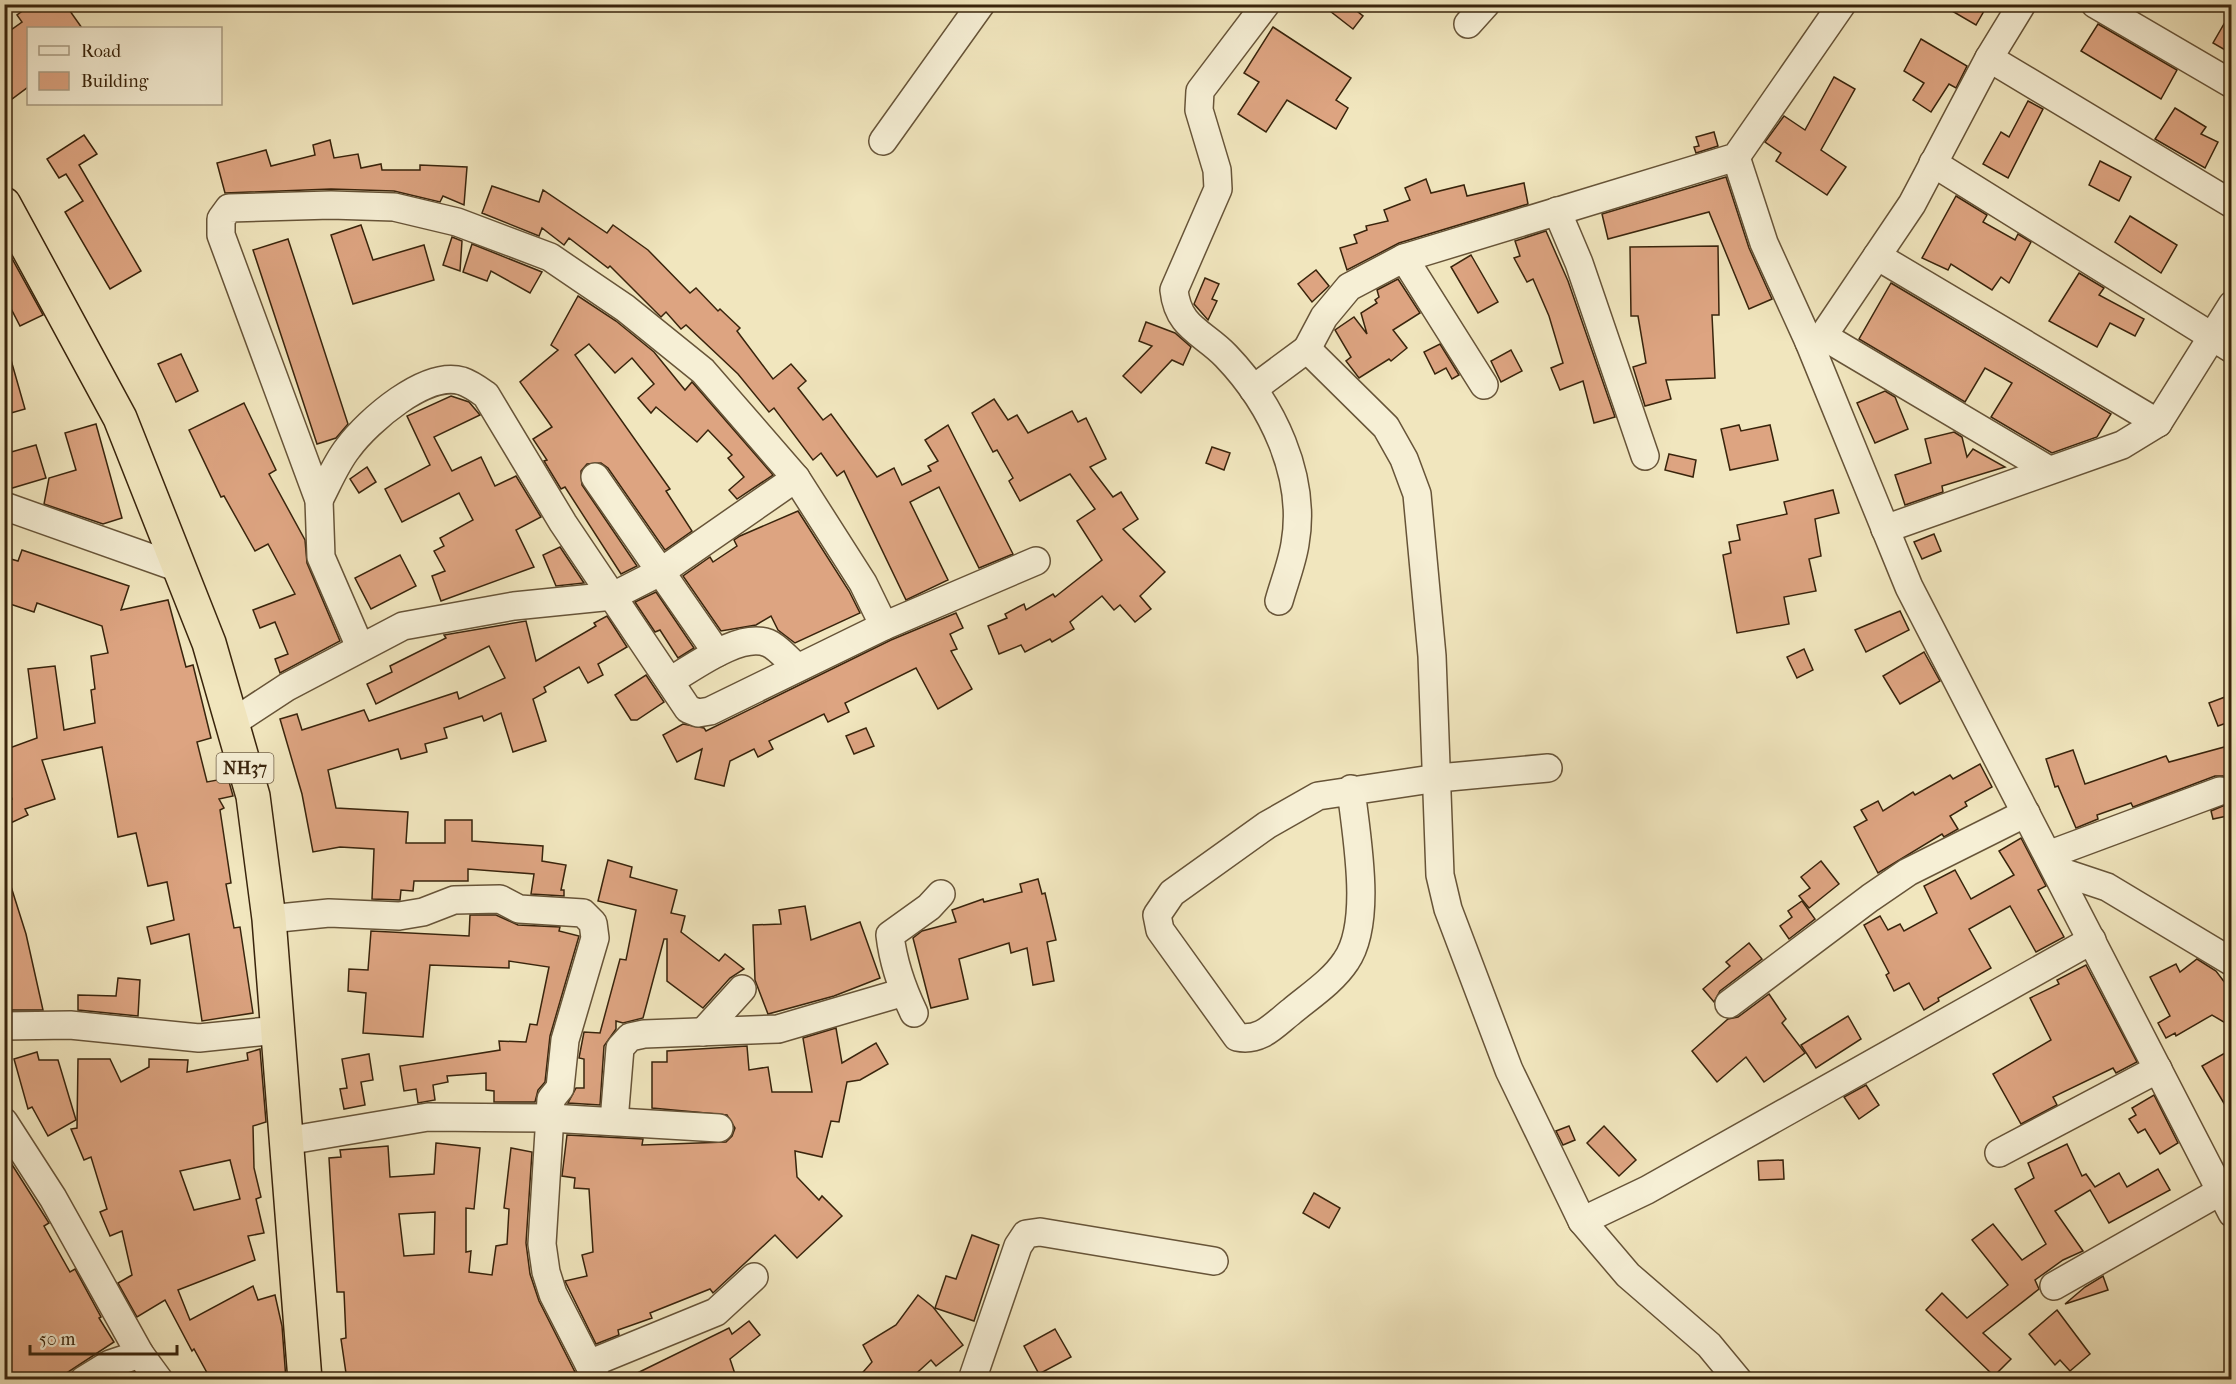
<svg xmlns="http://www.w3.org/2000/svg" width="2236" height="1384" viewBox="0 0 2236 1384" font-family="'IM FELL French Canon',serif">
	<rect width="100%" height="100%" fill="#f1e6be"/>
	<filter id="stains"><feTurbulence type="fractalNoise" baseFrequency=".00333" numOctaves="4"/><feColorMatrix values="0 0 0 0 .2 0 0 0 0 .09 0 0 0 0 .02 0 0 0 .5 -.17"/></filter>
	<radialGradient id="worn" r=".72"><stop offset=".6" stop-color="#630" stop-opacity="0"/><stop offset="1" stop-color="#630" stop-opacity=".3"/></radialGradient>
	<g fill="#dda481" stroke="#39240c" stroke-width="1.5" fill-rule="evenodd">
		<path d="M32,4H65L82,28H28V87L4,105V35L22,22L17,15Z"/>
		<path d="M1321,4H1348L1363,16L1353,29Z"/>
		<path d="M1940,4H1988L1976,25Z"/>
		<path d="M2232,10V54L2213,43Z"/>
		<path d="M2098,24L2177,70L2161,99L2081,51Z"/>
		<path d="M1273,27L1351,78L1336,100L1348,108L1336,129L1287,100L1266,132L1238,114L1259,82L1244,73Z"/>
		<path d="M1921,39L1967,66L1956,88L1949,84L1931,112L1913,100L1924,83L1904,71Z"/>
		<path d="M1834,77L1855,89L1821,150L1846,167L1827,195L1776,161L1781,153L1765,142L1784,116L1805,130Z"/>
		<path d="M2028,101L2043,109L2008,178L1983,164L2001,132L2009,137Z"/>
		<path d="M2175,108L2206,127L2201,134L2218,142L2205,168L2155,139Z"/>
		<path d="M1714,132L1718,146L1696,153L1694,147L1699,146L1696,137Z"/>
		<path d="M84,135L97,154L79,165L141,271L110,289L65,212L83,201L66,174L59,178L47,159Z"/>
		<path d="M330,140L334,158L358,154L361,168L381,164L382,170H420V165L467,167L464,205L443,196L440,202L394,191L331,189L225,193L217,163L266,150L271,166L315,155L313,145Z"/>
		<path d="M2100,161L2131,177L2119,201L2089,185Z"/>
		<path d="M1726,177L1749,248L1772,299L1749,309L1709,212L1608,239L1602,214Z"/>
		<path d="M1426,179L1431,193L1464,185L1467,196L1524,183L1528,204L1399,243L1347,270L1340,248L1357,243L1354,235L1367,230L1366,226L1388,221L1384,210L1410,200L1405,188Z"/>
		<path d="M492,186L539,202L543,190L607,233L613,225L648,250L690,293L696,288L718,311L720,309L740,328L737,331L773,379L791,364L806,381L798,388L823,420L831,414L877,477L894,468L902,485L931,471L928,466L938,461L925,440L948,425L1013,554L979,568L939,487L910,502L948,580L906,600L844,471L837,476L821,453L813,460L774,408L769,412L738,374L686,325L681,329L666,312L661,317L610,266L608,268L569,238L564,245L542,228L539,236L482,213Z"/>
		<path d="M1956,196L1987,215L1983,222L2015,240L2018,234L2031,242L2009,283L2001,277L1992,290L1951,264L1948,270L1922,258Z"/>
		<path d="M2130,216L2177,245L2161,273L2115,242Z"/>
		<path d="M361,225L373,260L424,245L434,280L353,304L331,235Z"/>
		<path d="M1546,231L1568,281L1615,417L1594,423L1583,381L1560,390L1551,368L1563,363L1549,316L1533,279L1527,282L1514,258L1520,256L1515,241Z"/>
		<path d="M452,237L462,241L460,271L443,265Z"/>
		<path d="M288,239L348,424L336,438L317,444L253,250Z"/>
		<path d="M4,244L43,315L20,326L4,295Z"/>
		<path d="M472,244L542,272L530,293L491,271L487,281L463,272Z"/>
		<path d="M1718,246L1719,315H1712L1715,378L1666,380L1671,399L1645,406L1633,367L1646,363L1638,316H1631L1630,247Z"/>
		<path d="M1471,255L1498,302L1478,313L1451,267Z"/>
		<path d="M1316,270L1329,286L1312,302L1298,284Z"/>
		<path d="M2079,273L2104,288L2099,295L2144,319L2135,336L2110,323L2097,347L2049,321Z"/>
		<path d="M1205,278L1219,284L1212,299L1217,301L1208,320L1194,304Z"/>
		<path d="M1398,279L1420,313L1393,330L1407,348L1391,361L1389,359L1359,378L1346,361L1351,357L1335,330L1354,317L1367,334L1361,313L1377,303L1375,300L1379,297L1377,290Z"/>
		<path d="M1891,283L2111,414L2097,437L2052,453L1991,417L2012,383L1985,368L1965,402L1859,339Z"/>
		<path d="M578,296L616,321L654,352L685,390L692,382L773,475L737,499L729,490L744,477L728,458L732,455L708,430L697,442L656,407L651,413L638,398L654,384L632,358L615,373L589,344L575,355L670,489L666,491L692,531L665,550L608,468L601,463L587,464L581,471L582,485L637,566L621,574L565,487L561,489L544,461L547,460L533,439L552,427L520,382L558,350L551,345Z"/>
		<path d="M1146,322L1175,333L1191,347L1183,365L1172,360L1141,393L1123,376L1152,346L1139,341Z"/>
		<path d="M1440,344L1459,375L1452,379L1446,368L1435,374L1424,352Z"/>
		<path d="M1511,350L1522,371L1501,382L1491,361Z"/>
		<path d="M9,353L25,409L4,415V354Z"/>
		<path d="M181,354L198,391L176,402L158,364Z"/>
		<path d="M1885,391L1895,397L1908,429L1875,443L1857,403Z"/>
		<path d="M451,396L469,402L480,415L434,437L452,471L481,457L495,486L516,476L541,517L516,530L534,567L441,601L432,576L445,571L434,551L444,546L440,538L473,520L459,493L402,522L385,489L430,465L407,416Z"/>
		<path d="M994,399L1008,420L1017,415L1028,433L1072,411L1078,422L1086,418L1106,459L1090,467L1113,497L1121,492L1138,519L1123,529L1165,572L1140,596L1151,609L1135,622L1120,605L1114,610L1102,596L1070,622L1074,629L1052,642L1050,639L1025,652L1021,645L999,654L988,626L1007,618L1005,614L1024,604L1026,610L1053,594L1055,597L1102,560L1077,521L1095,509L1070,474L1020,501L1009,481L1013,478L997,450L993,452L972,413Z"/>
		<path d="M244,403L276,470L269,474L305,540L307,563L340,641L280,673L275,659L288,654L275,622L260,628L253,610L295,594L268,544L255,551L224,496L221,497L189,430Z"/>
		<path d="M96,424L122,518L103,524L44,504L49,478L76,470L65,433Z"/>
		<path d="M1739,425L1741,431L1770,425L1778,460L1730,470L1721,429Z"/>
		<path d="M1954,432L1962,437L1967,457L1973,449L2005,467L1942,486L1943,492L1905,505L1895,475L1931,463L1925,439Z"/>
		<path d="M36,445L46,478L9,489L4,474V454Z"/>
		<path d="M1212,447L1230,453L1224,470L1206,463Z"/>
		<path d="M1669,454L1696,460L1693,477L1665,470Z"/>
		<path d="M367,467L376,482L359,493L350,479Z"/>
		<path d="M1833,490L1839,513L1815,519L1821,556L1809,559L1816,591L1784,597L1789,624L1737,633L1723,555L1731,553L1729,542L1740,540L1737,525L1787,514L1784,502Z"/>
		<path d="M798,511L849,591L860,613L795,643L778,630L771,616L756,625L721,631L683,576L710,557L713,562L737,546L734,540L740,536Z"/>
		<path d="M1934,534L1941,551L1922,559L1914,542Z"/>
		<path d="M560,547L584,583L556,586L543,555Z"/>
		<path d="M22,550L129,586L121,610L168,600L186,667L193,665L211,738L197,742L207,782L228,778L233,796L219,799L224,808L220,810L231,883L226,884L234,928L240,927L253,1013L202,1021L189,934L151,944L147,927L174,920L167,882L148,886L136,833L118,837L102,747L42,760L55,799L25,809L28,815L4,826V803L12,799L4,775V750L37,738L28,669L55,666L64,730L95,723L91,690L95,689L91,656L108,653L102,626L37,603L34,612L4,602V557L18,561Z"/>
		<path d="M400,555L416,586L371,609L355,578Z"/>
		<path d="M656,592L694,648L678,658L660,630L655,632L635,602Z"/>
		<path d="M1900,611L1909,630L1866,652L1855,630Z"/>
		<path d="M956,613L963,628L950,634L957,649L951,651L972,689L938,709L916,668L845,703L849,712L828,722L824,714L769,741L773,749L758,757L754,749L730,761L724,786L695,779L702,749L677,762L663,735L683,724L704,728L706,731L891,640Z"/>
		<path d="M607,616L627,647L598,664L603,675L588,683L579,667L544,687L546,692L533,699L546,741L513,752L501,713L484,721L482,716L444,728L447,738L425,744L427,752L401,759L398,749L328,770L336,808L408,812L406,843H445V820H472V841L543,846L542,861L566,865L561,890H564V896L531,894L534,874L468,869V881H414L413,891L401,890L400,900L372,899L374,849L340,847L313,852L302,794L280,719L297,714L302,730L364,710L369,721L457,692L459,699L505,678L489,646L376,704L367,684L392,672L390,666L446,638L444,635L526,621L536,661L596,626L594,623Z"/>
		<path d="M1804,649L1813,670L1797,678L1787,657Z"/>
		<path d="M1924,652L1940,681L1900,704L1883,676Z"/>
		<path d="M646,675L664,702L637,720H631L615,695Z"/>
		<path d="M2225,697L2232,713V721L2218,726L2209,703Z"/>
		<path d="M866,728L874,746L854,754L846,736Z"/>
		<path d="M2228,746L2232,757V781L2223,776H2215L2133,807L2131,803L2097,815L2098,819L2076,828L2058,786L2055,787L2046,759L2073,750L2085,784L2166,756L2169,762Z"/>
		<path d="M1980,764L1992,787L1965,802L1967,806L1950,816L1958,829L1944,837L1942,834L1878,873L1854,827L1867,820L1861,810L1878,801L1883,811L1913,792L1915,795L1950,775L1953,779Z"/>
		<path d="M2232,802V815L2213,819L2211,811Z"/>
		<path d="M2021,838L2046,886L2038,890L2064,937L2036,952L2010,906L1969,929L1991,968L1938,998L1939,1001L1924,1010L1909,983L1894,991L1886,975L1889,973L1864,925L1880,916L1888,930L1900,924L1904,931L1937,913L1924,886L1955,870L1971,899L2014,875L1999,851Z"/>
		<path d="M608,860L632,867L630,877L677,890L671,913L685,916L681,932L719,961L725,954L744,969L730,978L703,1008L667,981V939H664L643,1018L623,1023L616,1021V1029L604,1046L600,1105L568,1103L576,1088H584V1059L579,1058L584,1032L600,1033L620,959L626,960L636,910L598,901Z"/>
		<path d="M1821,861L1839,884L1809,908L1799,896L1810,888L1801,877Z"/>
		<path d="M8,877L26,934L43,1010H4V878Z"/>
		<path d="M1038,879L1042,894L1045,893L1056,940L1047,942L1054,981L1033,985L1027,948L1011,953L1009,943L959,959L968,999L931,1008L913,938L922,931L956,922L952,910L983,899L984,902L1022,892L1020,884Z"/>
		<path d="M1802,901L1815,919L1789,939L1780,926L1792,917L1788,911Z"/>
		<path d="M805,906L811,940L860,922L880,978L834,996L768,1014L755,980L753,925L781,924L779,910Z"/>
		<path d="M470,915H496L518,925L560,927L559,931L579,936L550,1036L545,1082L538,1090L535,1102H494V1091L486,1090V1073L447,1076L448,1082L433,1085L435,1100L418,1103L416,1089L404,1091L400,1066L500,1050L499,1041L526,1042L530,1024L537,1025L549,967L509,961V968L430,965L423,1037L363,1033L366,993L348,991L349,969L368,970L371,931L469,936Z"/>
		<path d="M1749,943L1762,959L1720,991L1714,1002L1703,989L1730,966L1726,962Z"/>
		<path d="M2197,959L2216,971L2232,992V1027L2212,1015L2176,1036L2175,1033L2166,1038L2158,1023L2170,1016L2150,977L2176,964L2180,972Z"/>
		<path d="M2086,965L2137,1062L2116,1073L2113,1068L2053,1097L2057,1105L2021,1124L1993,1074L2051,1040L2030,998L2059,984L2057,980Z"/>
		<path d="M118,978L140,980L138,1016L78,1010V995L116,996Z"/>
		<path d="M1769,994L1786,1019L1782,1023L1805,1053L1764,1082L1746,1057L1717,1082L1692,1051L1728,1019L1738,1017Z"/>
		<path d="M1848,1016L1861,1039L1816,1068L1801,1045Z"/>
		<path d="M836,1028L842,1063L876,1043L888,1064L860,1080L847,1082L839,1122L831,1121L822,1157L795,1151L797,1177L819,1200L822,1196L842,1216L797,1258L775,1235L713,1293L710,1289L650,1313L652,1318L618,1330L619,1335L596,1344L565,1281L587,1276L582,1255L593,1252L589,1189L574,1188L575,1178L562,1176L567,1135L643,1139L642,1145L726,1142L732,1136L735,1128L727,1115L652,1108V1062H667V1051L747,1046L749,1070L768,1067L772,1092H812L803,1038Z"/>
		<path d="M260,1049L266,1122L253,1126L254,1168L261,1197L256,1199L264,1233L248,1236L255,1260L178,1290L190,1320L253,1286L258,1300L275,1295L282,1326L286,1380H211L194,1349L192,1351L165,1300L137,1317L118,1283L132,1275L122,1231L110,1236L100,1212L107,1209L91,1157L84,1160L71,1129L77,1128L78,1059H110L121,1082L149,1067V1059L188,1060L187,1072L248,1060L247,1053ZM230,1160L240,1199L194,1210L180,1171Z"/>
		<path d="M2232,1049V1117L2202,1066Z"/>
		<path d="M37,1052L39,1060H58L76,1120L48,1136L32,1107L28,1109L14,1059Z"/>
		<path d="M369,1054L373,1080L361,1082L365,1105L344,1109L340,1089L347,1088L342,1059Z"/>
		<path d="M1866,1085L1879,1105L1859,1119L1844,1097Z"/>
		<path d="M2154,1095L2178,1143L2160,1154L2145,1129L2138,1133L2129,1119L2136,1115L2132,1108Z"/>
		<path d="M1569,1126L1575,1140L1563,1145L1556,1131Z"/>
		<path d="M1604,1126L1636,1160L1619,1176L1587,1143Z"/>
		<path d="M436,1143L480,1148L474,1209L466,1208V1252L471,1251L469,1272L492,1275L496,1246L507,1244L509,1209L504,1208L511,1148L532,1152L526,1243L530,1274L539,1301L579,1380H347L341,1339L346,1338L344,1292H337L329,1158L341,1157L340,1150L388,1146L390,1177L434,1174ZM435,1212L434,1254L404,1256L399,1214Z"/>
		<path d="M2067,1144L2082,1176L2086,1174L2095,1187L2119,1173L2127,1187L2158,1169L2170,1190L2109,1223L2090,1190L2055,1211L2083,1251L2063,1260L2035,1280L2039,1289L1983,1333L2011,1359L1994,1376L1926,1310L1942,1293L1967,1318L2008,1285L1972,1240L1993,1224L2022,1260L2046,1244L2015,1189L2034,1178L2028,1163Z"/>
		<path d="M4,1152L49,1223L44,1226L70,1272L75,1269L101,1317L99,1318L114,1342L56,1380H4Z"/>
		<path d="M1783,1160L1784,1179L1759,1180L1758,1161Z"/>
		<path d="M1314,1193L1340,1208L1329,1228L1303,1213Z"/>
		<path d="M972,1235L999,1245L974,1321L935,1308L946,1276L956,1279Z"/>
		<path d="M2103,1276L2108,1290L2065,1304L2085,1287Z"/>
		<path d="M918,1295L933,1307L963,1345L936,1366L931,1360L909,1380H856L872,1362L863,1345L896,1325Z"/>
		<path d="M2057,1310L2090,1354L2070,1371L2060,1360L2055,1365L2029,1334Z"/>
		<path d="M749,1321L760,1335L730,1359L737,1380H623L729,1328L732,1334Z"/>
		<path d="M1055,1329L1071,1357L1039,1374L1024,1346Z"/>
	</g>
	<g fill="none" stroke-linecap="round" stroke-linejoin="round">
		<g stroke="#675438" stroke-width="30">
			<g id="minor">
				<path d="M1266,4L1200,91L1199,110L1217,170L1218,189L1174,290C1178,328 1203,332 1226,356C1272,404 1307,476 1295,544C1292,563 1284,583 1279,601"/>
				<path d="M2095,4L2232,84"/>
				<path d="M1468,24L1486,4"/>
				<path d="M1989,58L2232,204"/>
				<path d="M883,141L981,4"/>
				<path d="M1736,157L1764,243L1809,342L1909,587L2232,1213"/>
				<path d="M1933,163L2232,349"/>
				<path d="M1557,211L1579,263L1645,456"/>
				<path d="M1877,256L2158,423"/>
				<path d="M1404,258L1484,385"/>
				<path d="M1823,336L2049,470"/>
				<path d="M1809,342L1823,336L1912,204L1989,58L2022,4"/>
				<path d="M1307,349L1324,317L1349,287L1404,258L1736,157L1842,4"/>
				<path d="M1253,389L1307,349L1386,427L1404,459L1417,494L1432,656L1440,875L1448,909L1509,1070L1582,1221L1628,1275L1709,1345L1738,1380"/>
				<path d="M595,477L717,653"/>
				<path d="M319,500C328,483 336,463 348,448C368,421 426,370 462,381C471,384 479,390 486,395L563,523L688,709L698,713L710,711L884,626L1036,561"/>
				<path d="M4,506L179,568"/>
				<path d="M1885,529L2122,445L2158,423L2232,305"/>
				<path d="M360,647L321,557L319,500L221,235V219L229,208L331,205L394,207L457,222L550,257L625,308L703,371L796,478L863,583L884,626"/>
				<path d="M670,681C694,667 740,632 768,643C778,647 788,660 797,667"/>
				<path d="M232,723L287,687L403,626L514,606L613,596L662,571L796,478"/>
				<path d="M1351,789C1356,835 1373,922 1346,961C1333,981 1310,996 1292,1011C1274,1025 1261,1042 1237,1037L1160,930L1157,915L1172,893L1267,825L1318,796L1438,778L1548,768"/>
				<path d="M2048,855L2220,791"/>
				<path d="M2056,870L2107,887L2232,962"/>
				<path d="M269,919L329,913L399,916L423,912L454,900L500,899L519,909L583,913L593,923L595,938L565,1040L560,1088L551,1099L542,1244L546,1272L553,1294L597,1380"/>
				<path d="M1729,1004L1870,898L1908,872L2026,813"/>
				<path d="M914,1013C902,988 893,962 890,935L929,907L941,894"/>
				<path d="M4,1026L70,1025L199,1038L278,1030"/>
				<path d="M703,1032L742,989"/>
				<path d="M614,1121L620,1048L630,1037L644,1034L778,1029L904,992"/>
				<path d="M4,1122L53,1198L140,1354L159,1380"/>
				<path d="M286,1141L428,1117L550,1118L719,1128"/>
				<path d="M1999,1153L2158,1069"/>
				<path d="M1582,1221L1647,1190L2092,940"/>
				<path d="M2054,1286L2221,1191"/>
				<path d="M589,1364L716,1312L754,1277"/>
				<path d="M84,1380L110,1364L140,1354"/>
				<path d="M972,1380L1018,1246L1026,1234L1040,1232L1214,1261"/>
			</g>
		</g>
		<g stroke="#39240c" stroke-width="36">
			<path id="highway" d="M4,204L120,418L209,643L253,796L269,919L305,1380"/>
		</g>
		<use href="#minor" stroke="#f6efd5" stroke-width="27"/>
		<use href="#highway" stroke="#f1e6be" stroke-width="33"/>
	</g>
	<g text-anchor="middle" stroke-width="5" stroke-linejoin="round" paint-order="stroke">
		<rect fill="#f6efd5" stroke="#726148" stroke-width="1.5" x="216.5" y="753" width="57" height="30" rx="4.5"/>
		<g font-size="18" font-weight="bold" fill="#39240c">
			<text x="245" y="774">NH37</text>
		</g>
	</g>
	<rect width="2236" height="1384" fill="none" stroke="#f1e6be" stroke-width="24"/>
	<rect x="6" y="6" width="2224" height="1372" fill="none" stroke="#39240c" stroke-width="3"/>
	<rect x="12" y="12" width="2212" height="1360" fill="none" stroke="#39240c" stroke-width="1.5"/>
	<rect x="27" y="27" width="195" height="78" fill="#f6efd5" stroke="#aa9e85" stroke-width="1.5"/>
	<rect x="39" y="46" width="30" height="9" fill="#f6efd5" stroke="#aa9e85" stroke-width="1.5"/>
	<text x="81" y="57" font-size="18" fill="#39240c">Road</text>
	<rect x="39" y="72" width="30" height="18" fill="#dda481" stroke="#aa9e85" stroke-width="1.5"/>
	<text x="81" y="87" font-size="18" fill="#39240c">Building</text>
	<path d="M30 1345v9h147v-9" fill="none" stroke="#39240c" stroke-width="3"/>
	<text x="39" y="1345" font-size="18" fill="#39240c" stroke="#f6efd5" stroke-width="4.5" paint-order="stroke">50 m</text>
	<rect width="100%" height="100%" filter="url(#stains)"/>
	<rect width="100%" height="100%" fill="url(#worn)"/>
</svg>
